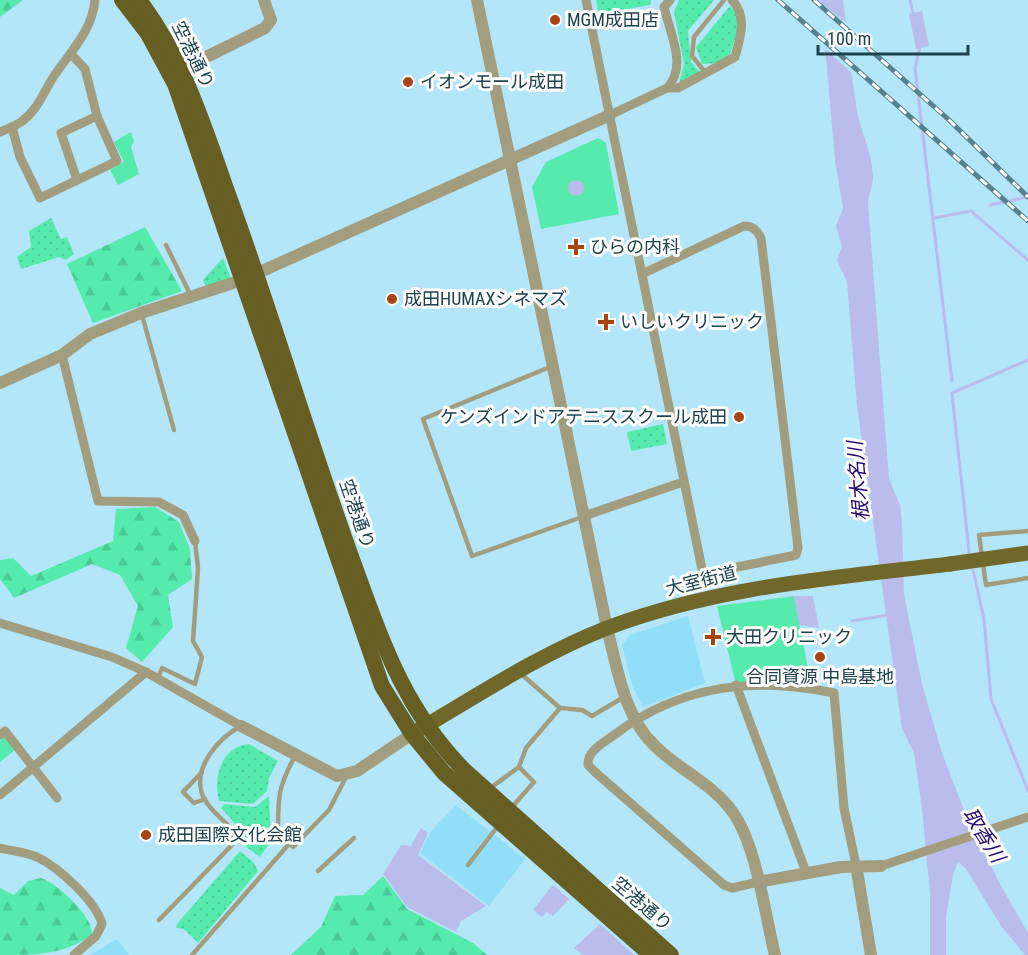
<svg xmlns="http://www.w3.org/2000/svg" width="1028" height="955" viewBox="0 0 1028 955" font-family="'Roboto Condensed','Noto Sans JP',sans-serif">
	<defs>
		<pattern id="grass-dots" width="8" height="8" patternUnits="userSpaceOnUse" patternTransform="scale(1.5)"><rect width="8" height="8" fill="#55ebac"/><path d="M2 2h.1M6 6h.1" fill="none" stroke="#49cb96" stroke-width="1.8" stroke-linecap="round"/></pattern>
		<pattern id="forest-firs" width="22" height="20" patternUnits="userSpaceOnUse" patternTransform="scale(1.5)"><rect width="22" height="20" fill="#55ebac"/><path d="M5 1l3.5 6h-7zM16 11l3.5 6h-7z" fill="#49cb96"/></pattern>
	</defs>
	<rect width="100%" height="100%" fill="#b3e6f8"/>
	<g fill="#91def9">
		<path d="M688,616L705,683L643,707L632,685L622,645L630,635Z"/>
		<path d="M456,805L525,859L489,906L420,853L432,830Z"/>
		<path d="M117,939L129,955H90Z"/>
	</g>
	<g fill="url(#grass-dots)">
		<path d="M596,0H651L650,5L599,14Z"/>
		<path d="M679,0H714L688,31L691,62L700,72L679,83L684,64L674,12Z"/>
		<path d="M730,6C745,19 734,41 729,57L718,63L702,64L696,47Z"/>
		<path d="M51,218L61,239L67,237L74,254L66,260L59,257L21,269L17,257L31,247L29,231Z"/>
		<path d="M223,258L231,278L206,287L203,280Z"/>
		<path d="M663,424L667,444L631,451L627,432Z"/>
		<path d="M249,744L278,761L269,778L267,791L253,804L219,801C213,777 221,747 249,744Z"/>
		<path d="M269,796L271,841L260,857L242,844L236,834L240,829L221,808L224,804L255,807Z"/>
		<path d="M240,851L254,863L258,871L198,943L184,929L176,928L177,924Z"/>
	</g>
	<g fill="url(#forest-firs)">
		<path d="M0,0H23L0,17Z"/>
		<path d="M145,227L182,291L93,323L67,264Z"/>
		<path d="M155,507L179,522L190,549L192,579L168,595L173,627L142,662L126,648L138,606L120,575L92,564L14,598L0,579V560L13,558L31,576L113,541L116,509Z"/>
		<path d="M383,876L407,909L473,943L487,955H291L321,927L335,896L363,895Z"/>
		<path d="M41,878C57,883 94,917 92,935C62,955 39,955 0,955V888L14,895L28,881Z"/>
	</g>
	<g fill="#55ebac">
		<path d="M131,132L134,141L131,147L139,174L118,185L110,170L124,162L114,142Z"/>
		<path d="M598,138L606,143L619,214L541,229L532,187L546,162Z"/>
		<path d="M794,596L810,679L803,687L736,685L717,606Z"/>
		<path d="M6,736L16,749L0,762V741Z"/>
	</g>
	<g fill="#babdec">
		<path d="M821,0H843C848,37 851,74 857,110C861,134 872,150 873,177C873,185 869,194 868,203L889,479L900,505L902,523L904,595L922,684L942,753L966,815L1001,886L1028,933V955H1025L1001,926L966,869L958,862L953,875L946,917V955H930V893L922,809L914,753L902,729L857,406L847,282L837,260L842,247L836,226L843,208L835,160Z"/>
		<path d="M922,11L929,46L916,49L909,14Z"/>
		<circle cx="576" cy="188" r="8"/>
		<path d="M794,596H813L819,628L799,625Z"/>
		<path d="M421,828L428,833L418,855L486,906L461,921L456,932L407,907L383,874L401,845L411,846Z"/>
		<path d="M553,885L569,899L553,916L547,912L542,917L533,910Z"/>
		<path d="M600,924L634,955H583L574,948Z"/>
	</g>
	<path fill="#b3e6f8" d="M818,0L849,25L856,77L823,47Z"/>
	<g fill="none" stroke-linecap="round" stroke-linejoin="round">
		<g stroke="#babdec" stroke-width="3">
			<path d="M910,0L913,13"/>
			<path d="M920,47L915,68L952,381"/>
			<path d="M990,205L1028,197"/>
			<path d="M934,218L971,211L1028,260"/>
			<path d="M969,552L952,393L1028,360"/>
			<path d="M973,570L984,619L991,699L1028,791"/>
			<path d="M852,621L888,615"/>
		</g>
		<g stroke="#a19d7e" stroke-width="4.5">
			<path d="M705,72L692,56L694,37L724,0"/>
			<path d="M166,245L191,296"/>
			<path d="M142,315L174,430"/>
			<path d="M550,367L423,419L472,556L582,517"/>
			<path d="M1028,531L979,535L986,585L1028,578"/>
			<path d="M158,678L162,668L195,684L202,657L193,641L198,568L195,541"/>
			<path d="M560,708L582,710L592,716L624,697"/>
			<path d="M295,756C278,787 278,797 278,831L293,847L329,810L346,777"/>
			<path d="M202,772L183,792L194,803L205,799"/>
			<path d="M489,789L519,767"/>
			<path d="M511,808L534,782L519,767L526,748L560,708L520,673"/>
			<path d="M468,865L498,826"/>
			<path d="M318,871L354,838"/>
			<path d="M159,920L232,845V829C222,819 207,807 202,794C193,766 219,738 241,726"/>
			<path d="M192,955L289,844"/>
		</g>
		<g stroke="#a19d7e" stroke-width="9">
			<path d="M586,0L703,574L796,555L798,548L761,238C757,230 753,226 744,226L642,274"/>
			<path d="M667,88C688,66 670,34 664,7L670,0"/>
			<path d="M610,115L667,88H678L735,57C740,38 748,17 732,0"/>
			<path d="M12,127L20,157L40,198L117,161L97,116L85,69L71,54"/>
			<path d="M0,132C7,129 15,126 21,122C39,109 44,90 56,73C73,49 92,30 95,0"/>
			<path d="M77,180L61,133L97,116"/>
			<path d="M62,355L98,501L159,502L183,515L195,541"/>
			<path d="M584,516L683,482"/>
			<path d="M0,623L112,657L146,672"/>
			<path d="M736,685L806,872"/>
			<path d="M0,735L5,731L57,798"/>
			<path d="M0,795L146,672L241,726"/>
			<path d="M0,848C12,851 25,852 37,857C58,867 96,901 102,924L96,936L74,955"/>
			<path d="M881,866L1028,817"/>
			<path d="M758,882L732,888L724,885L595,772L588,765C587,751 603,743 614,735C680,685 754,676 834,693L844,808L856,865"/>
		</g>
		<g stroke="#a19d7e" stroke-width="12">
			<path d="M477,0L607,628C617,667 624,717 655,746C680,771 714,784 734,814C757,848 765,915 775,955"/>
			<path d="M182,69L265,28L271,20L264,0"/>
			<path d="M0,383L62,355L90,334L141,313L242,280L610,115"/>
			<path d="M241,726L337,776L357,771L412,734"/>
			<path d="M856,865L871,955"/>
			<path d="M758,882L841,867L881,866"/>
		</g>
		<path stroke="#70682b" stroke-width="15" d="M412,734C475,697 538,655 607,628C717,586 834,578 950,564"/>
		<g stroke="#665e23" stroke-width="16">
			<path d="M122,0L148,34L175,84L382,686L412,734L444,773L651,955"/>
			<path d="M139,0C184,59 204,127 229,197C273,318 309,441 353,562C382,641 404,710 465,771L671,955"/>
		</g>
		<g stroke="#568190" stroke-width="5">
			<g id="rail">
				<path d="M778,0L1028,221"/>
				<path d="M814,0L948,119L1028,197"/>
			</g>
		</g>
		<use href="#rail" stroke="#fefefe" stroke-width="3" stroke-dasharray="9" stroke-linecap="butt"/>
		<path stroke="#70682b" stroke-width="15" d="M950,564L1028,553"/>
	</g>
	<g fill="#a84314" stroke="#fefefe" stroke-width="2">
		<circle cx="555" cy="20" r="6"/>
		<circle cx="408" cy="82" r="6"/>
		<path d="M573 238h6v6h6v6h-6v6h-6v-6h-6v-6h6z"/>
		<circle cx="392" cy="299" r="6"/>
		<path d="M603 313h6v6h6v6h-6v6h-6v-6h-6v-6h6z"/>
		<circle cx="739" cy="417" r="6"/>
		<path d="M710 628h6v6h6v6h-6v6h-6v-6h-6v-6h6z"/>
		<circle cx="820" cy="657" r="6"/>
		<circle cx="146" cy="835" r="6"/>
	</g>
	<g text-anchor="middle" stroke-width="6" stroke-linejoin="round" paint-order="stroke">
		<g font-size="18" fill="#1c424f" stroke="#fefefe" text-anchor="start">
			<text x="567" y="26">MGM成田店</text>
			<text x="420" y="88">イオンモール成田</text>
			<text x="590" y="253">ひらの内科</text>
			<text x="404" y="305">成田HUMAXシネマズ</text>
			<text x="620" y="328">いしいクリニック</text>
			<text x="727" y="423" text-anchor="end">ケンズインドアテニススクール成田</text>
			<text x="726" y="643">大田クリニック</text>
			<text x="820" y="683" text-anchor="middle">合同資源 中島基地</text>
			<text x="158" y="841">成田国際文化会館</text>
		</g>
		<g font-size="18" fill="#1c424f" stroke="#fefefe">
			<text transform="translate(193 55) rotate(64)" y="6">空港通り</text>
			<text transform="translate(357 514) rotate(71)" y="6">空港通り</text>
			<text transform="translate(701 581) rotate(-14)" y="6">大室街道</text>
			<text transform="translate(642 904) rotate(41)" y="6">空港通り</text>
		</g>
		<g font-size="20" font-style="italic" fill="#260972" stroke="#fefefe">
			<text transform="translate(858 481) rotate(-95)" y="7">根木名川</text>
			<text transform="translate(984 835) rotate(58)" y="7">取香川</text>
		</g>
	</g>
	<path d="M818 45v9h150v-9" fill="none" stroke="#1c424f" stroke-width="3"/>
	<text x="827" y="45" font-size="18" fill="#1c424f" stroke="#fefefe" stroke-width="4.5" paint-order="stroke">100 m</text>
</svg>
